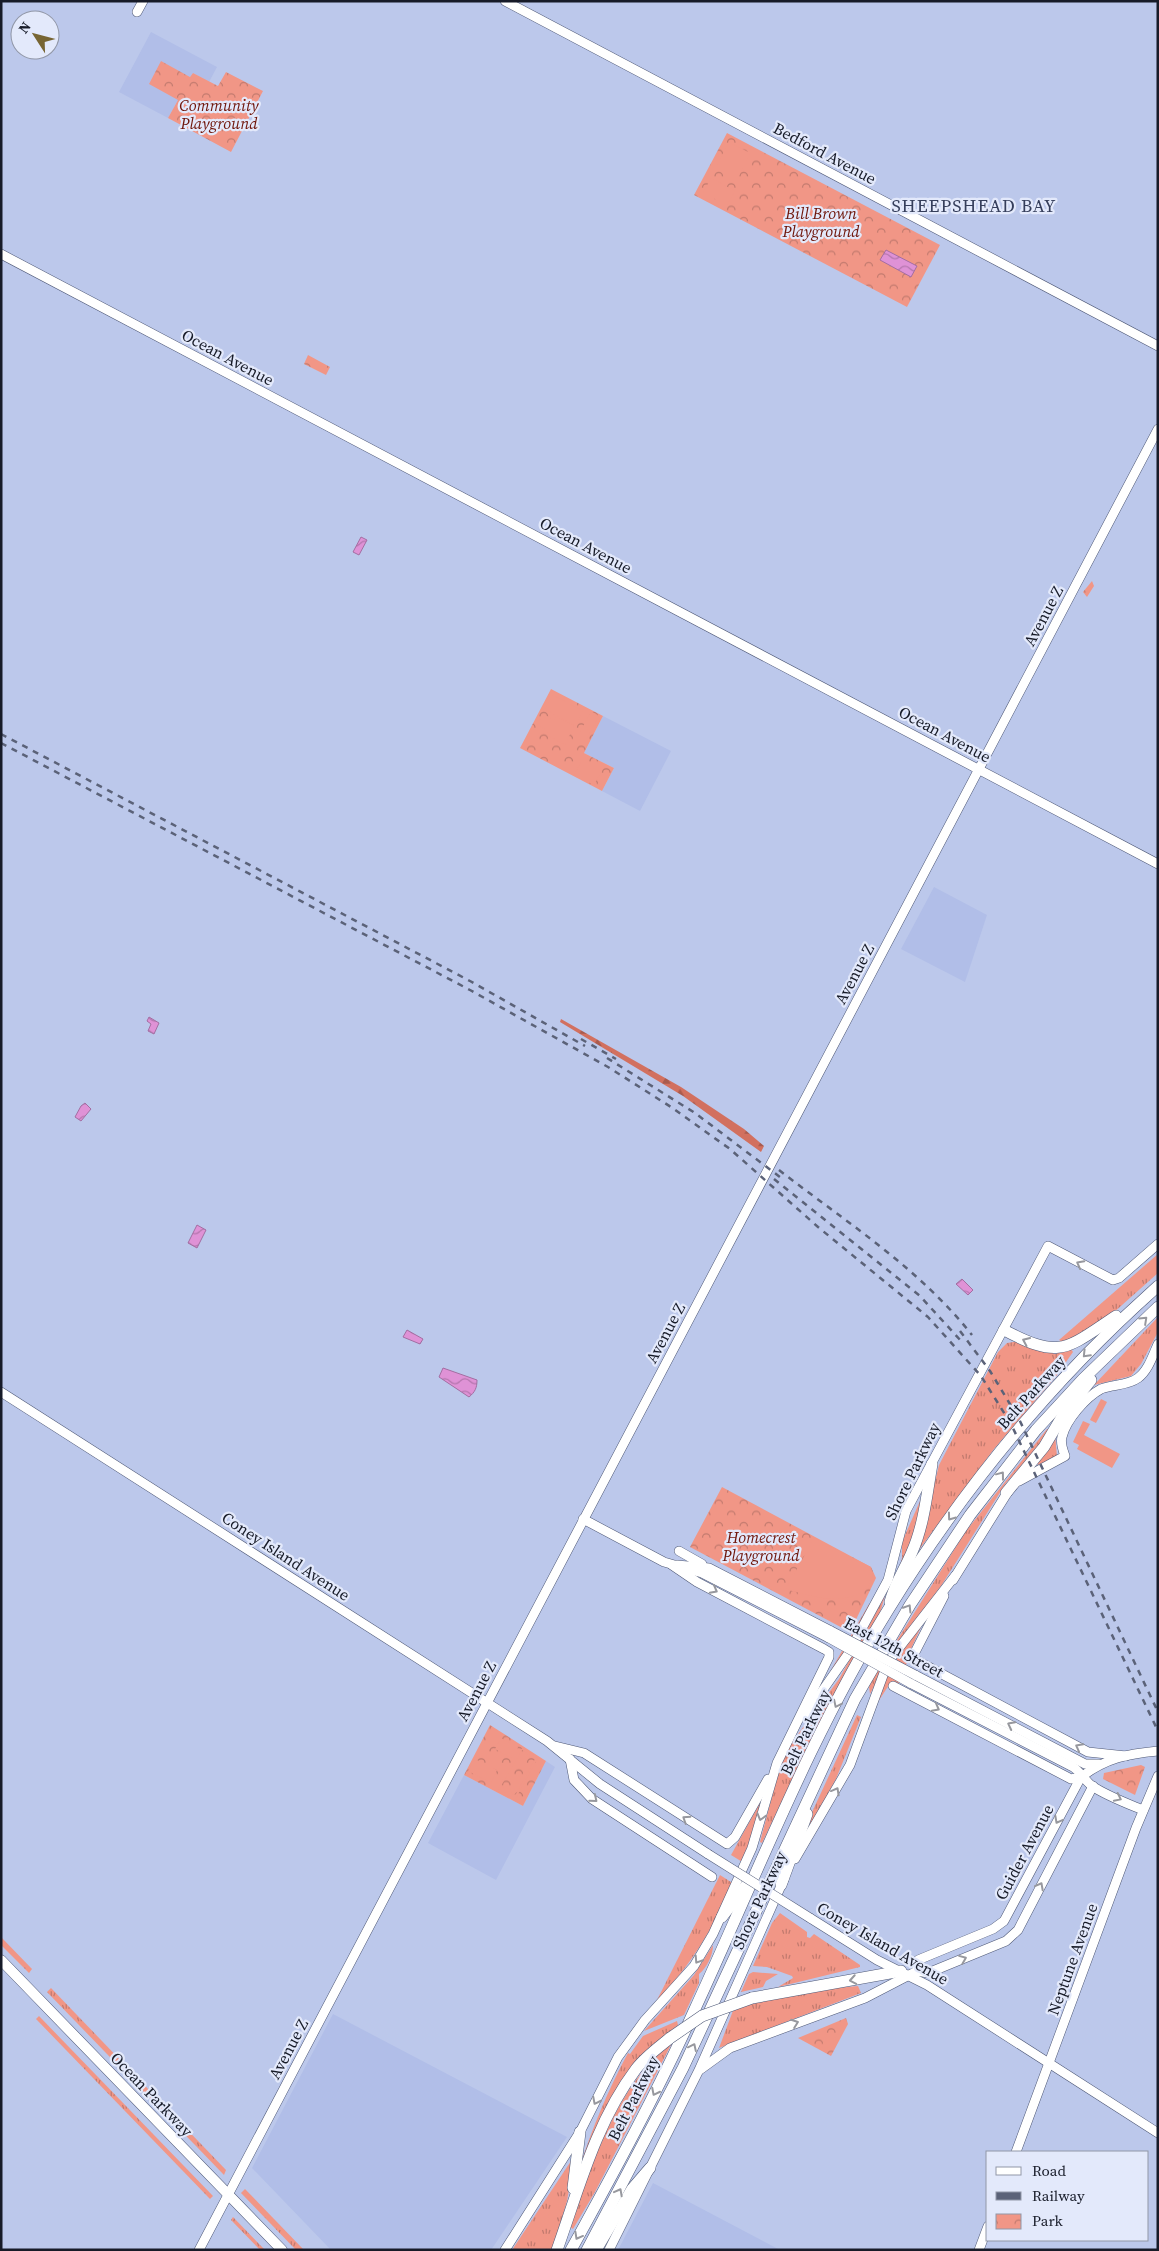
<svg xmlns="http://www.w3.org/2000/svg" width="1159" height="2251" viewBox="0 0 1159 2251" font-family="'Source Serif 4',serif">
	<defs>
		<pattern id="grass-tufts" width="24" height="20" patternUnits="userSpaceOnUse" patternTransform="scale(1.25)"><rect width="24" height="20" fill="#f19686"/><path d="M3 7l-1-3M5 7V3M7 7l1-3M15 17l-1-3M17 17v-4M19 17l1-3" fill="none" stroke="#c27a6e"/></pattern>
		<pattern id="forest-firs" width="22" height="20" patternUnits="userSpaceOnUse" patternTransform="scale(1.25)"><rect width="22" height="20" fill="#d2705f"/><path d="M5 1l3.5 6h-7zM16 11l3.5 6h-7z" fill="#a95b4e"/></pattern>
		<pattern id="park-crowns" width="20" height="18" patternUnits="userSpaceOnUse" patternTransform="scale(1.25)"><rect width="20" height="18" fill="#f19686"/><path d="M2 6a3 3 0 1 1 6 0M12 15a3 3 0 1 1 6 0" fill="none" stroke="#c27a6e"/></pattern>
		<pattern id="water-waves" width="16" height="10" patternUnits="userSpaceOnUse" patternTransform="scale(1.25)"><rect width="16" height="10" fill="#df92d6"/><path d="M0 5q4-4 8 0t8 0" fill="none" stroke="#b476ae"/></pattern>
	</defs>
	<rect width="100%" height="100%" fill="#bcc8eb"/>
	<g fill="#b1bee8">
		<path d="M151,32L217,67L209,82L193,73L190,77L161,62L178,100L168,118L119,92Z"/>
		<path d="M603,716L671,751L640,811L602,791L614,768L584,753Z"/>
		<path d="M934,887L987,915L965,982L901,949Z"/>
		<path d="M546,1761L555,1767L496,1880L428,1843L464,1775L523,1806Z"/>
		<path d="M333,2014L567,2137L491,2250H331L252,2168Z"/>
		<path d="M653,2183L780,2250H618Z"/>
	</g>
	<g fill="url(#grass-tufts)">
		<path d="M1158,1254V1273L1112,1314L1064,1343L1059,1340Z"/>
		<path d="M1158,1317V1332L1141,1364L1131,1376L1094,1385Z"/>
		<path d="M1019,1341L1055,1354L1071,1349L1073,1352L1057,1375L994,1449L918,1551L939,1465L998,1352L1007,1343Z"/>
		<path d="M1047,1429L1050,1430L1045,1441L1006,1483L941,1586L893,1649L870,1694L869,1687L875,1675L966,1531Z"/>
		<path d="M1055,1434L1057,1457L1038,1465L1036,1461Z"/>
		<path d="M920,1501L921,1502L919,1527L898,1573L902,1558V1542Z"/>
		<path d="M885,1596L880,1613L829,1703L762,1843L760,1842L779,1770L790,1745L839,1679Z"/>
		<path d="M869,1604V1607L841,1660L819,1691Z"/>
		<path d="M922,1625L909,1653L902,1682L889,1685L876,1705C887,1672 900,1652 922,1625Z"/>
		<path d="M857,1715L861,1717L836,1779L811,1824L807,1823Z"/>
		<path d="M760,1803L762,1805L744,1863L731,1855Z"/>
		<path d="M720,1875L734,1884C713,1927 691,1966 657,2000Z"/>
		<path d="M780,1913L807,1932V1937L810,1938L814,1934L860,1965V1967L778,1987L793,1978L792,1976L767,1967L753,1966L772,1923Z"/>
		<path d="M1,1937L32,1969L29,1973L1,1945Z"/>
		<path d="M713,1945C713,1955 707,1968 699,1974V1983L684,2015L644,2031L694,1975Z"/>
		<path d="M753,1972L778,1974L766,1981L763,1987L741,1992L749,1974Z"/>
		<path d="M858,1986L861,1993L719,2048L734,2008L815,1990Z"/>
		<path d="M51,1988L226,2170L224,2175L47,1992Z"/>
		<path d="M39,2016L213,2196L210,2199L36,2019Z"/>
		<path d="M677,2021L678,2025L658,2041L580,2166C593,2126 608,2090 628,2053L630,2054L643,2036Z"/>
		<path d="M673,2041L595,2192L573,2229L570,2227C593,2162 616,2086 673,2041Z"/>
		<path d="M571,2161L574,2162L567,2201L553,2250H512Z"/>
		<path d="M245,2189L304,2250H296L241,2193Z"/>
		<path d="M233,2217L265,2250H260L231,2220Z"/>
	</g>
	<path fill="url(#forest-firs)" d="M561,1019L681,1087L744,1129L764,1146L761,1152L683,1096L560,1022Z"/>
	<g fill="url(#park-crowns)">
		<path d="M161,61L190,77L193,73L218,86L226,72L263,91L231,152L168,118L178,100L149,84Z"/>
		<path d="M727,133L940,245L907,307L694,195Z"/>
		<path d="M308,355L330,367L326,375L304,364Z"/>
		<path d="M1092,581L1094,586L1087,597L1083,592Z"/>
		<path d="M551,689L603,716L584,753L614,768L602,791L520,748Z"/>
		<path d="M722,1487L871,1567L876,1578L850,1632L690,1547Z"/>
		<path d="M490,1725L546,1761L523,1806L464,1775Z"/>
		<path d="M1141,1765L1145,1767L1135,1795L1103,1779L1104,1773Z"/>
		<path d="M846,2018L848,2024L831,2056L798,2038Z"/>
	</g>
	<g fill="#f19686" fill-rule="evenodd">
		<path d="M729,142L750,153L738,178L716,167Z"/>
		<path d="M711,178L735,191L727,205L703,193Z"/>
		<path d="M553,695L583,711L575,726L545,709Z"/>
		<path d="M591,711L599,716L587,738L579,734Z"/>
		<path d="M543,714L554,720L556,717L574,726L565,745L547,735L548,731L537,725Z"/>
		<path d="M581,762L601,772L594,785L574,775Z"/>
		<path d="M1101,1399L1107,1402L1096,1423L1090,1420Z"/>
		<path d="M1083,1421L1090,1424L1084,1435L1120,1454L1112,1468L1077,1449L1079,1445L1073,1442Z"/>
		<path d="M814,1538L871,1567C874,1578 872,1584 863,1591C841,1606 809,1596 786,1589Z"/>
		<path d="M501,1738L518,1747L517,1751L523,1748L538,1758L516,1798L498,1789L513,1759L495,1749ZM522,1750L535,1759L516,1794L514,1795L501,1786Z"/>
		<path d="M475,1759L497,1770L491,1783L468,1771Z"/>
	</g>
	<g fill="url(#water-waves)" stroke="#a36ea2">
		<path d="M886,250L917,266L911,277L880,260Z"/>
		<path d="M361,537L367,540L359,555L353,552Z"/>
		<path d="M149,1017L159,1023L154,1034L148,1031L151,1024L147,1021Z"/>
		<path d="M85,1103L91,1109L81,1121L75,1117L81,1106Z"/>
		<path d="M197,1225L206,1230L197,1248L188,1243Z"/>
		<path d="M962,1279L973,1290L968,1295L956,1284Z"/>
		<path d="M407,1330L423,1339L420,1344L403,1337Z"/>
		<path d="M443,1368L477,1380C477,1388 475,1392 469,1397L439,1377Z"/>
	</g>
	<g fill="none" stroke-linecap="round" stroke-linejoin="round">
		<g stroke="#4e5876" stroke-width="10">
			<g id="secondary">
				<path d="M505,1L1158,346"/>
				<path d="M137,12L143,1"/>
				<path d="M1,254L1158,864"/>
				<path d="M1,1392L547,1741L600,1784L708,1854"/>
				<path d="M1019,1481L1065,1456C1063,1450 1060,1443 1062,1437C1066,1420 1086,1397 1101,1389C1113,1384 1127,1386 1138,1378C1148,1371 1153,1355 1158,1344"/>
				<path d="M583,1519L664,1562L702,1573L829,1638"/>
				<path d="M679,1551L702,1564"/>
				<path d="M677,1565L709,1568L831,1631"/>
				<path d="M953,1580L1009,1490"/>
				<path d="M944,1596L912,1658L1088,1752L1126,1756"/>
				<path d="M915,1675L1085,1764H1099"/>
				<path d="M910,1683L1073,1767C1081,1772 1084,1780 1092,1786C1107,1796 1126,1803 1143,1810"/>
				<path d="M893,1686L1071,1779L1081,1777"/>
				<path d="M806,1714L848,1654L888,1580L906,1511L1048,1246L1113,1280L1119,1278L1158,1244"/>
				<path d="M555,1746L584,1753L727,1844L735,1837L768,1779"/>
				<path d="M570,1759L574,1780L592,1799L712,1877"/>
				<path d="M795,1859L850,1765L888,1662L955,1576"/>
				<path d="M810,1918L877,1960L927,1985L1158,2133"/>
				<path d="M917,1971L918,1960L993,1929L1004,1921L1081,1777C1106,1758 1127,1754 1158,1751"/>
				<path d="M701,2069L730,2048L865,1998L917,1971L928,1973L1006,1941L1018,1930L1093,1786"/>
				<path d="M1016,2152L1136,1828L1158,1776"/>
				<path d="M199,2250L1158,429"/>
				<path d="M505,2250L580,2132L618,2057L645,2020L694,1966L713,1934L752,1848L777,1763L829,1657V1652L824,1649L697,1582L672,1565"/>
				<path d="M609,2250L699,2070L784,1879"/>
				<path d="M979,2250L988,2226"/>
			</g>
		</g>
		<g stroke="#4e5876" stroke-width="11">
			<path id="primary" d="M1,1960L282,2250"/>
		</g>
		<g stroke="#4e5876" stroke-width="12">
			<g id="highway">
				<path d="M1004,1330C1061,1360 1066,1349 1116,1316"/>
				<path d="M1006,1493L1044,1447L1063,1415L1091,1380"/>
				<path d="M890,1602C895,1583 905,1569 912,1552C924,1525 927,1493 932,1464"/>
				<path d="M781,1885L807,1814"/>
				<path d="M722,1917L747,1884"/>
				<path d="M752,1998L901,1971"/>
				<path d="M573,2188L580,2132"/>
				<path d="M557,2250C579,2188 596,2122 636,2069C645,2057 659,2047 670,2038"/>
				<path d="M571,2250C614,2172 657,2093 694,2011C756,1877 810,1736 888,1610C962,1490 1052,1380 1158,1286"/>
				<path d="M587,2250L683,2068L855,1699L910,1605L970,1515L1036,1430L1083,1379L1158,1307"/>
				<path d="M596,2250L632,2189L650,2168"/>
			</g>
		</g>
		<use href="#secondary" stroke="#fff" stroke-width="9"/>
		<use href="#primary" stroke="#fff" stroke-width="10"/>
		<use href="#highway" stroke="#fff" stroke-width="11"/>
		<g stroke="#5b6278" stroke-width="2.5" stroke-dasharray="6 6" stroke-linecap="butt">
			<path d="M1,734L470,981L585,1046"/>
			<path d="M1,743L470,990L608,1067L671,1107L730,1149L818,1227L928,1317L981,1376L1011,1424L1158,1731"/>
			<path d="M581,1039L616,1059"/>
			<path d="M607,1058L695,1113L784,1180"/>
			<path d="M779,1170C846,1222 919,1268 972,1335"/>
			<path d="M774,1179L920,1296L962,1342"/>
			<path d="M960,1331L990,1371L1019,1419L1158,1712"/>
		</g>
		<g stroke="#4e5876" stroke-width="10" stroke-linecap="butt">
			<g id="secondary-bridge">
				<path d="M831,1631L915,1675"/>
				<path d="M829,1638L910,1683"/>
				<path d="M708,1854L810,1918"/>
			</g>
		</g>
		<g stroke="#4e5876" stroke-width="12" stroke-linecap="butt">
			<path id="highway-bridge" d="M670,2038L702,2016L752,1998"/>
		</g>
		<use href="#secondary-bridge" stroke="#fff" stroke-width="9"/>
		<use href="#highway-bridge" stroke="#fff" stroke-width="11"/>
	</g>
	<defs><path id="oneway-chevron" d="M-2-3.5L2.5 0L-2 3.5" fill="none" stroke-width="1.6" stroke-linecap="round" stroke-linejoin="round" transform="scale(1.25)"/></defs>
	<g stroke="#97989e">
		<use href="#oneway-chevron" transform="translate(1080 1264) rotate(-152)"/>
		<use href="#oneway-chevron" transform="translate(1144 1320) rotate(-43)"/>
		<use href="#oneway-chevron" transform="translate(1026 1341) rotate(-156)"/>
		<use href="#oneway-chevron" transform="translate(1086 1354) rotate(134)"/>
		<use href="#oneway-chevron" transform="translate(1001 1475) rotate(-53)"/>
		<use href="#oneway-chevron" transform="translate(951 1517) rotate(126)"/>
		<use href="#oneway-chevron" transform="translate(714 1590) rotate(28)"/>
		<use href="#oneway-chevron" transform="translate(908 1608) rotate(-58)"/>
		<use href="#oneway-chevron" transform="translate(837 1704) rotate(116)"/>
		<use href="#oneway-chevron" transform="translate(936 1708) rotate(28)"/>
		<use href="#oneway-chevron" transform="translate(1011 1725) rotate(-153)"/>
		<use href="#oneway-chevron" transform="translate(1079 1747) rotate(-152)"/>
		<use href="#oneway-chevron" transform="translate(836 1791) rotate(-61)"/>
		<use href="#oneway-chevron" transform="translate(1118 1798) rotate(26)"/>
		<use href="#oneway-chevron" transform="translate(594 1799) rotate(39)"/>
		<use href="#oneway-chevron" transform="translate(761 1817) rotate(106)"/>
		<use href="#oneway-chevron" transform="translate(686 1819) rotate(-147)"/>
		<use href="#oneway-chevron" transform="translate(1058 1820) rotate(118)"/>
		<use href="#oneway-chevron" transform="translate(1040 1886) rotate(-62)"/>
		<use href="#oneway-chevron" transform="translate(963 1959) rotate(-22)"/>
		<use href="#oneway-chevron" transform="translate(698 1960) rotate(123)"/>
		<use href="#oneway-chevron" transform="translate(853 1980) rotate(170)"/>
		<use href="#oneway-chevron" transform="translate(795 2023) rotate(-20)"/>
		<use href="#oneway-chevron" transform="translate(693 2047) rotate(-64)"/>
		<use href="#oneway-chevron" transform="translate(655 2092) rotate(117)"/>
		<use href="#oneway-chevron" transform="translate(596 2101) rotate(117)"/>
		<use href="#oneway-chevron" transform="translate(619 2192) rotate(-62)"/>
		<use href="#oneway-chevron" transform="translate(578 2236) rotate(119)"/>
	</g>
	<g text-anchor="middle" stroke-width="4.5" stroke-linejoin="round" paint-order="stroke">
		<g font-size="16" font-style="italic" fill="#6f150a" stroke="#e3e9fb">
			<text x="219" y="111">Community<tspan x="219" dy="18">Playground</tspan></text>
			<text x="821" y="219">Bill Brown<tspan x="821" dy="18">Playground</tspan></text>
			<text x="761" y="1543">Homecrest<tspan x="761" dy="18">Playground</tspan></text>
		</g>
		<g font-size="16" fill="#171b28" stroke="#e3e9fb">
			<text transform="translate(825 153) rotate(28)" y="6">Bedford Avenue</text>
			<text transform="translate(228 357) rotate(28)" y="6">Ocean Avenue</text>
			<text transform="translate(586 545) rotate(28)" y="6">Ocean Avenue</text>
			<text transform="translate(1043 616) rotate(-62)" y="6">Avenue Z</text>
			<text transform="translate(945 734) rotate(28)" y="6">Ocean Avenue</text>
			<text transform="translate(854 974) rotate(-62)" y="6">Avenue Z</text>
			<text transform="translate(665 1333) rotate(-62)" y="6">Avenue Z</text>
			<text transform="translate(1031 1392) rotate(-48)" y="6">Belt Parkway</text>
			<text transform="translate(912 1471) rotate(-64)" y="6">Shore Parkway</text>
			<text transform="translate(286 1556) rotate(33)" y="6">Coney Island Avenue</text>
			<text transform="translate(894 1647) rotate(28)" y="6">East 12th Street</text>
			<text transform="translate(476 1691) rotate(-62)" y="6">Avenue Z</text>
			<text transform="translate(805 1732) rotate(-64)" y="6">Belt Parkway</text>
			<text transform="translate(1024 1852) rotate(-62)" y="6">Guider Avenue</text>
			<text transform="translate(759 1900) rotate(-65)" y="6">Shore Parkway</text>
			<text transform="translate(883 1943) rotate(30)" y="6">Coney Island Avenue</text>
			<text transform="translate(1072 1959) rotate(-70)" y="6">Neptune Avenue</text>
			<text transform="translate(288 2049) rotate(-62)" y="6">Avenue Z</text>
			<text transform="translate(152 2094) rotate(46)" y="6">Ocean Parkway</text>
			<text transform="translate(633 2098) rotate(-63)" y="6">Belt Parkway</text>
		</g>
		<g font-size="18" letter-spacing="1" fill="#353e5b" stroke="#e3e9fb">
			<text x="974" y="212">SHEEPSHEAD BAY</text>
		</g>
	</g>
	<rect width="1159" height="2251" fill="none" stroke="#171b28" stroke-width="5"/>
	<rect x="986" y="2151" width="162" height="90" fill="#e3e9fb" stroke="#9197a7"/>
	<rect x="996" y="2167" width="25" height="8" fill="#ffffff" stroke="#9197a7"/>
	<text x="1032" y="2176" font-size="15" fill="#171b28">Road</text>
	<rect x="996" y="2192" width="25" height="8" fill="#5b6278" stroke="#9197a7"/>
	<text x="1032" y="2201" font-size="15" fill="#171b28">Railway</text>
	<rect x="996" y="2214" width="25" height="15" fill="url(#park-crowns)" stroke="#9197a7"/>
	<text x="1032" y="2226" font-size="15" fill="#171b28">Park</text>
	<g transform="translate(35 35) rotate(306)"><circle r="24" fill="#e3e9fb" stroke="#9197a7"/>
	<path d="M0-4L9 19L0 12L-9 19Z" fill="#776533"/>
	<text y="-8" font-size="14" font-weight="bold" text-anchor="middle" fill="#171b28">N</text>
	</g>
</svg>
